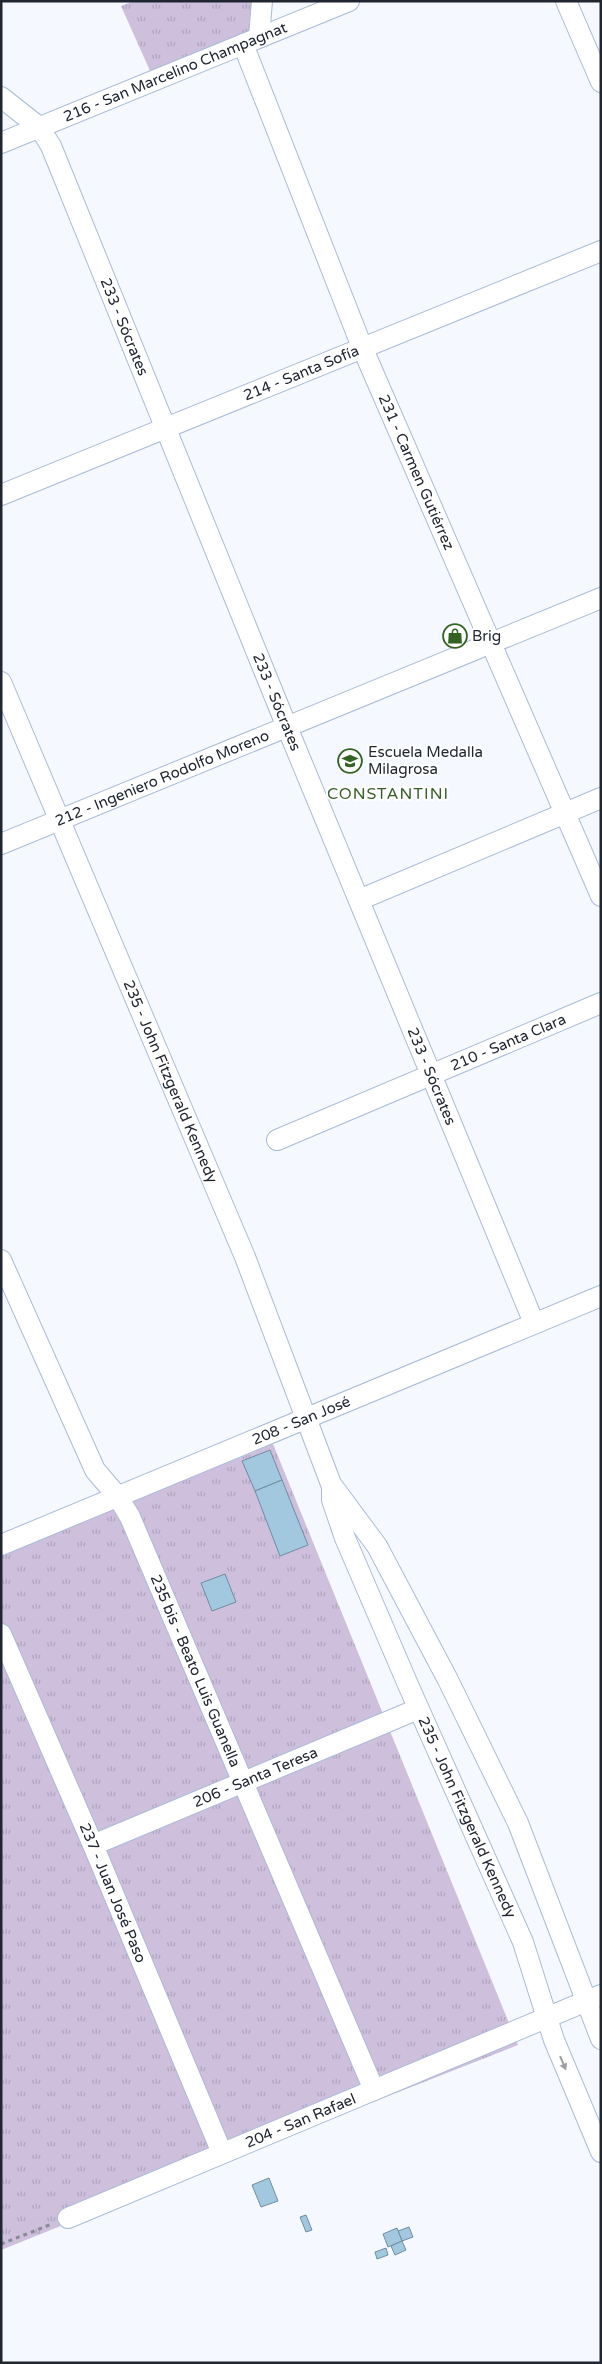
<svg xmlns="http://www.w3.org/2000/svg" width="602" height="2364" viewBox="0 0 602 2364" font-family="'Varela Round',sans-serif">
	<defs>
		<pattern id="grass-tufts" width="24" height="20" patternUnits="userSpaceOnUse" patternTransform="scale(1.25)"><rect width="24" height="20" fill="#cebfdd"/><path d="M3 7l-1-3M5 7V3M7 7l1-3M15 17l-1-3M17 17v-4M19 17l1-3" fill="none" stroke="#b1a4be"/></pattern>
	</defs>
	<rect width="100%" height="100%" fill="#f5f9ff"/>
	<g fill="url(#grass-tufts)">
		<path d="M134,1H252L250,35L151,73L121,6Z"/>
		<path d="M273,1444L518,2045L215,2164L1,2250V1554Z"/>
	</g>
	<g fill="#a2c8df" stroke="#6e8d9f">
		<path d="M270,1450L282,1480L255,1491L242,1461Z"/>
		<path d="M282,1480L308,1545L280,1556L255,1491Z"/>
		<path d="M225,1574L236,1602L212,1611L201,1583Z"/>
		<path d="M269,2178L278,2201L261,2207L252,2185Z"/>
		<path d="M306,2215L312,2230L306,2232L300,2217Z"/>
		<path d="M409,2227L413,2237L402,2241L398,2231Z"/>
		<path d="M397,2228L402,2241L388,2247L383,2234Z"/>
		<path d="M402,2241L406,2250L395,2255L391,2246Z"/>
		<path d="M386,2248L388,2255L377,2259L375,2252Z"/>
	</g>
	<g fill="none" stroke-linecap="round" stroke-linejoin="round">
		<g stroke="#a9bbd7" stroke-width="22">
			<g id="street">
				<path d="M566,1L601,82"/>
				<path d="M259,37L262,1"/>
				<path id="s1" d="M243,44L362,347L601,896"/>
				<path id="s2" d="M1,97L39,127L51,146L287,727L534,1323"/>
				<path id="s3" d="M1,143L349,1"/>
				<path id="s4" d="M1,495L601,251"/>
				<path id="s5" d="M1,682L245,1257L331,1484L377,1546L448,1680L518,1823L601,2039"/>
				<path id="s6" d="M1,844L601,598"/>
				<path d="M359,900L601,798"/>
				<path id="s7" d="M277,1140L601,1003"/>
				<path id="s8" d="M1,1260L95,1470L118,1497L130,1517L374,2090"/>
				<path id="s9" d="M332,1490V1500L345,1538L409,1687L523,1942L554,2040L601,2152"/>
				<path id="s10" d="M1,1545L601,1296"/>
				<path id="s11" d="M1,1634L93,1845L222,2153"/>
				<path id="s12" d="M93,1845L418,1709"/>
				<path id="s13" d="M68,2218L601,1995"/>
			</g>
		</g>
		<path stroke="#868b94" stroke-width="3" stroke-dasharray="4 4" stroke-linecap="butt" d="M1,2244L52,2224"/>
		<use href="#street" stroke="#fff" stroke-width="20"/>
	</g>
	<defs><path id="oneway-solid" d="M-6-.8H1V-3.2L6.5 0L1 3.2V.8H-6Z" transform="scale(1.25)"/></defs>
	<use fill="#9b9da2" href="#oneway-solid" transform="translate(563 2063) rotate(67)"/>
	<defs>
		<g id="shop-ring" transform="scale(1.25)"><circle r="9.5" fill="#fff" stroke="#336323" stroke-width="1.5"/><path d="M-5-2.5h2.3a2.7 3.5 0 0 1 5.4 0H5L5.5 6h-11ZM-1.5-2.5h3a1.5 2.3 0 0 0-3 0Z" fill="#336323"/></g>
		<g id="school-ring" transform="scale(1.25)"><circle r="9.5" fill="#fff" stroke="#336323" stroke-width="1.5"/><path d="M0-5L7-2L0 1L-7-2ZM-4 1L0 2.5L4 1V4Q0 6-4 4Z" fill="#336323"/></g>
	</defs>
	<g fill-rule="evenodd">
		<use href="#shop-ring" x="455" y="636"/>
		<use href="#school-ring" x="350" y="761"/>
	</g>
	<g text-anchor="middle" stroke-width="4" stroke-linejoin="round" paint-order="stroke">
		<g font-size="15" fill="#202631" stroke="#fff">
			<text dy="5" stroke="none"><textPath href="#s3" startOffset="188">216 - San Marcelino Champagnat</textPath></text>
			<text dy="5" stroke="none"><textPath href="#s2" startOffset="266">233 - Sócrates</textPath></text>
			<text dy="5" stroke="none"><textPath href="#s4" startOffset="324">214 - Santa Sofía</textPath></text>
			<text dy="5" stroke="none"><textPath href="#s1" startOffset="462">231 - Carmen Gutiérrez</textPath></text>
			<text dy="5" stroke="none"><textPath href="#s2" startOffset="671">233 - Sócrates</textPath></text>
			<text dy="5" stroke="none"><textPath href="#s6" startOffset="174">212 - Ingeniero Rodolfo Moreno</textPath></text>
			<text dy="5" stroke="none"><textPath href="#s7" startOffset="251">210 - Santa Clara</textPath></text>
			<text dy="5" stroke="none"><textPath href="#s2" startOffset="1076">233 - Sócrates</textPath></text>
			<text dy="5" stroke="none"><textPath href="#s5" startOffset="434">235 - John Fitzgerald Kennedy</textPath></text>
			<text dy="5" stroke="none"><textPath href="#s10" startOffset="325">208 - San José</textPath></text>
			<text dy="5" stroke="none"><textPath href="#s8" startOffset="456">235 bis - Beato Luis Guanella</textPath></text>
			<text dy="5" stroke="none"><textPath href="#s12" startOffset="176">206 - Santa Teresa</textPath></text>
			<text dy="5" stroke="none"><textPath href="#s9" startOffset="355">235 - John Fitzgerald Kennedy</textPath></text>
			<text dy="5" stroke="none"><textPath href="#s11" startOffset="282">237 - Juan José Paso</textPath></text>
			<text dy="5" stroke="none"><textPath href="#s13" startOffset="252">204 - San Rafael</textPath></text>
		</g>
		<g font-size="15" fill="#202631" stroke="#fff" text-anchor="start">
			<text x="472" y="641">Brig</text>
			<text x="368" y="757">Escuela Medalla<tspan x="368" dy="17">Milagrosa</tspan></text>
		</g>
		<g font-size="16" letter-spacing="1" fill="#345f25" stroke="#fff">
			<text x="388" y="799">CONSTANTINI</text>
		</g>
	</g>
	<rect width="602" height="2364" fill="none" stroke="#202631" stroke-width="5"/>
</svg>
